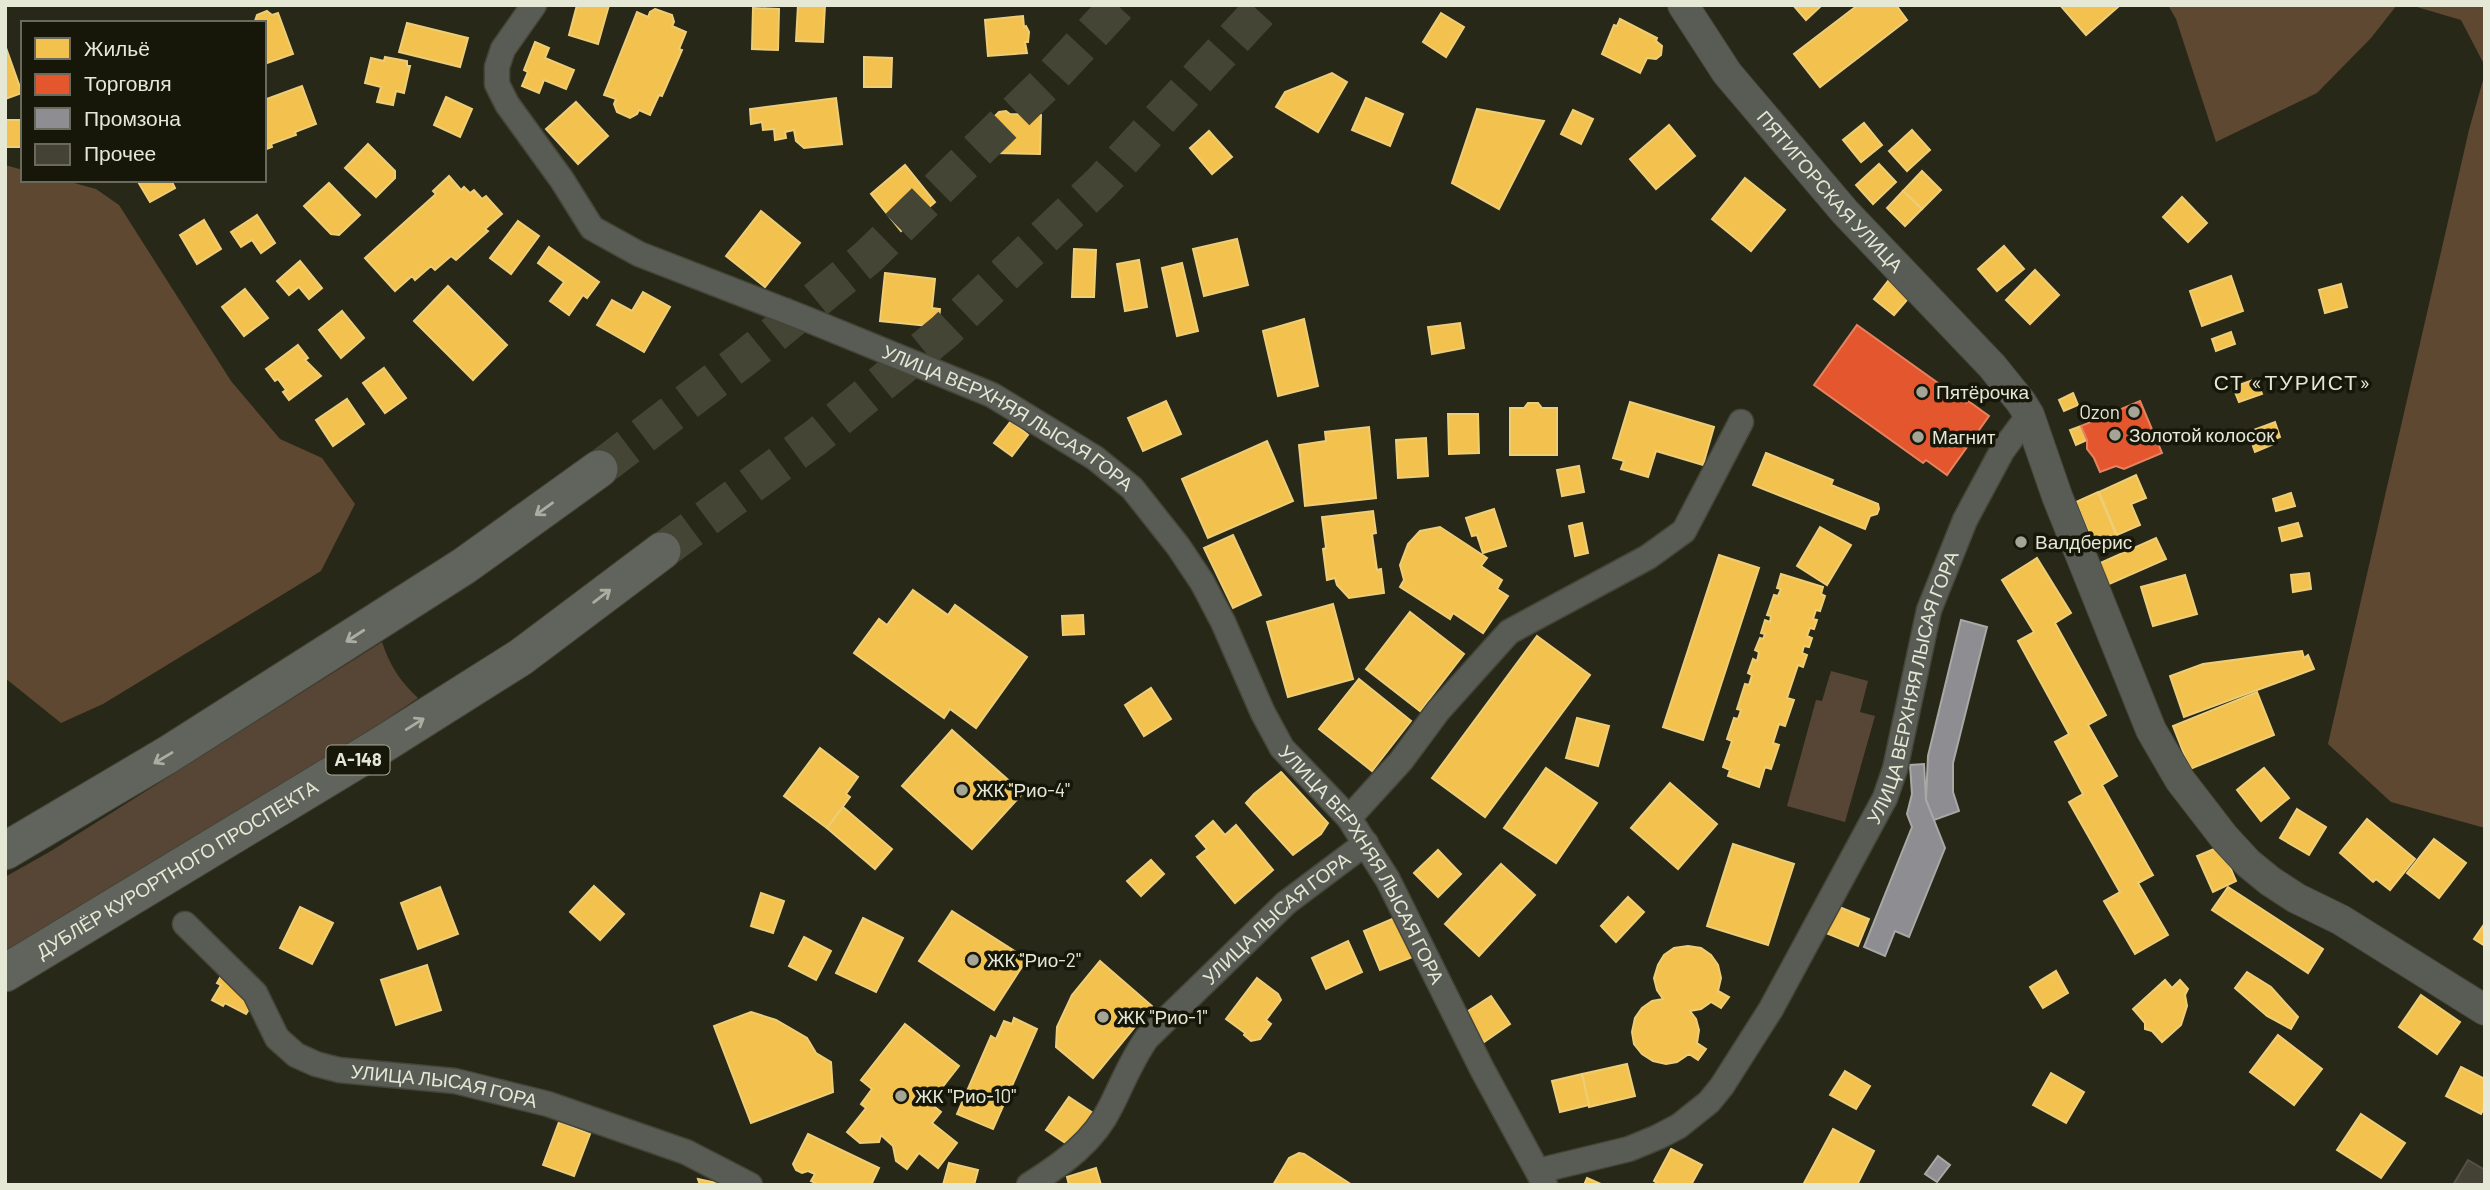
<svg xmlns="http://www.w3.org/2000/svg" width="2490" height="1190" viewBox="0 0 2490 1190" font-family="Barlow,sans-serif">
	<rect width="100%" height="100%" fill="#282818"/>
	<g fill="#574635">
		<path d="M382,642C390,666 400,681 418,698L317,766L5,954V877L51,851Z"/>
		<path d="M1831,671L1868,681L1860,712L1875,716L1845,822L1787,806L1816,700L1822,701Z"/>
	</g>
	<g fill="#5e4832">
		<path d="M2168,5H2397L2371,38L2317,93L2216,142L2176,19Z"/>
		<path d="M2410,5H2485V66L2461,20Z"/>
		<path d="M2485,73V828L2391,802L2328,744L2469,130Z"/>
		<path d="M5,165L23,170V180H63L96,189L119,205L231,381L280,439L322,458L355,504L321,571L103,704L61,723L5,678Z"/>
	</g>
	<g fill="#f2c14e" stroke="#eecd77" stroke-width="2">
		<path d="M577,5H609L598,44L569,35Z"/>
		<path d="M798,5H825L823,42L796,41Z"/>
		<path d="M1793,5H1822L1806,20Z"/>
		<path d="M1858,5H1896L1907,20L1820,87L1794,54Z"/>
		<path d="M2060,5H2119V6L2086,35Z"/>
		<path d="M753,8L779,9L778,50L752,49Z"/>
		<path d="M655,9L672,15L674,22L672,26L686,32L679,49L682,50L662,96L659,95L650,115L639,110L637,114L630,118L617,112L614,104L616,99L604,95L637,12L648,17L650,12Z"/>
		<path d="M267,11L272,15L278,13L293,54L264,64V23H250L255,21L257,15Z"/>
		<path d="M1441,13L1464,27L1446,57L1423,42Z"/>
		<path d="M1023,16L1024,27L1026,26L1029,32L1028,42H1025L1027,53L988,56L985,20Z"/>
		<path d="M1620,19L1657,38L1656,41L1662,46L1661,55L1656,59L1647,58L1640,73L1602,54L1614,25L1617,26Z"/>
		<path d="M407,23L468,38L460,67L399,52Z"/>
		<path d="M535,42L549,48L545,58L574,70L566,89L544,80L539,93L522,86L528,72L524,70Z"/>
		<path d="M5,45L22,93L5,99Z"/>
		<path d="M385,57L407,61V66H410L404,93L396,91L393,105L377,102L381,87L365,83L371,58L384,61Z"/>
		<path d="M864,57L892,58L891,87H864Z"/>
		<path d="M1332,73L1347,82L1318,132L1276,107L1285,92Z"/>
		<path d="M302,86L316,124L295,132L296,135L271,144L272,147L264,150V100Z"/>
		<path d="M446,97L472,109L460,137L434,125Z"/>
		<path d="M836,98L842,144L804,148L796,141L794,130L785,132L786,138L775,140L774,129L763,130L762,122L751,124L750,109Z"/>
		<path d="M1366,98L1403,114L1390,146L1352,130Z"/>
		<path d="M576,102L608,136L578,164L546,129Z"/>
		<path d="M1477,109L1544,121L1499,209L1452,183Z"/>
		<path d="M1573,110L1593,119L1581,144L1561,134Z"/>
		<path d="M1006,111L1010,114L1041,115L1040,154L996,153L997,127L993,123L994,117L999,112Z"/>
		<rect x="5" y="120" width="18" height="27"/>
		<path d="M1864,123L1882,145L1861,162L1843,140Z"/>
		<path d="M1669,125L1695,156L1656,189L1630,159Z"/>
		<path d="M1912,130L1930,150L1907,171L1889,151Z"/>
		<path d="M1209,131L1232,157L1212,174L1190,148Z"/>
		<path d="M368,144L395,171V178L376,197L345,168Z"/>
		<path d="M1879,164L1896,182L1873,204L1856,185Z"/>
		<path d="M905,165L935,202L901,231L871,194Z"/>
		<path d="M1922,171L1941,190L1922,209L1903,191Z"/>
		<path d="M449,176L461,190L464,187L470,193L474,190L482,199L486,196L502,214L485,229L488,231L456,260L451,256L435,270L431,266L415,280L412,276L395,291L365,258L436,194L433,191Z"/>
		<path d="M1745,178L1785,210L1751,251L1712,219Z"/>
		<path d="M137,180H171L175,188L150,202Z"/>
		<path d="M329,183L360,215L339,235L331,234L304,206Z"/>
		<path d="M1903,191L1922,209L1905,226L1887,208Z"/>
		<path d="M2182,197L2207,223L2188,242L2163,217Z"/>
		<path d="M761,211L800,243L765,287L726,256Z"/>
		<path d="M257,215L275,243L261,253L252,240L241,247L231,232Z"/>
		<path d="M204,220L221,249L197,264L180,235Z"/>
		<path d="M518,221L539,236L511,274L490,258Z"/>
		<path d="M1237,239L1248,285L1204,296L1193,249Z"/>
		<path d="M2004,246L2024,269L1997,291L1978,269Z"/>
		<path d="M549,247L599,282L587,298L583,295L569,315L550,301L564,282L538,263Z"/>
		<path d="M1074,249L1096,250L1094,297H1072Z"/>
		<path d="M1139,260L1147,307L1125,311L1117,264Z"/>
		<path d="M300,261L322,288L309,299L299,287L289,295L277,281Z"/>
		<path d="M1182,263L1198,331L1177,336L1162,268Z"/>
		<path d="M2035,270L2059,295L2030,324L2006,300Z"/>
		<path d="M885,273L935,279L932,308L940,309L938,327L880,321Z"/>
		<path d="M1892,276L1913,293L1894,315L1874,299Z"/>
		<path d="M2231,276L2243,311L2202,326L2190,291Z"/>
		<path d="M2341,284L2347,307L2325,313L2319,290Z"/>
		<path d="M448,286L507,345L473,380L414,321Z"/>
		<path d="M245,289L268,318L244,336L222,307Z"/>
		<path d="M643,292L670,307L644,352L597,325L612,300L632,311Z"/>
		<path d="M342,311L364,338L341,358L319,330Z"/>
		<path d="M1304,319L1318,386L1278,396L1263,331Z"/>
		<path d="M1460,323L1464,348L1432,354L1428,327Z"/>
		<path d="M2231,332L2235,344L2216,351L2212,339Z"/>
		<path d="M298,345L308,358L305,360L321,376L289,400L283,392L286,390L278,379L275,381L266,369Z"/>
		<path d="M384,368L406,398L385,413L363,383Z"/>
		<path d="M2256,379L2262,394L2239,402L2233,387Z"/>
		<path d="M2073,393L2078,405L2064,411L2059,400Z"/>
		<path d="M347,399L364,424L333,446L316,420Z"/>
		<path d="M1166,401L1181,434L1143,451L1128,418Z"/>
		<path d="M1630,402L1714,427L1703,465L1656,451L1648,477L1621,469L1624,461L1613,458Z"/>
		<path d="M1528,403H1538L1542,408H1557V455H1510V408H1524Z"/>
		<path d="M1448,414H1478L1479,453L1449,454Z"/>
		<path d="M1011,421L1028,435L1012,456L994,443Z"/>
		<path d="M2275,422L2280,437L2273,440L2274,444L2255,452L2248,432Z"/>
		<path d="M2081,426L2087,440L2076,445L2070,430Z"/>
		<path d="M1369,427L1376,498L1305,506L1299,445L1326,441L1325,432Z"/>
		<path d="M1426,438L1428,476L1398,478L1396,440Z"/>
		<path d="M1267,441L1293,501L1208,538L1182,479Z"/>
		<path d="M1766,453L1833,480L1831,485L1878,504L1879,509L1877,514L1870,516L1865,529L1753,485Z"/>
		<path d="M1579,466L1584,492L1562,496L1557,470Z"/>
		<path d="M2136,475L2146,498L2131,504L2140,525L2117,535L2099,492Z"/>
		<path d="M2098,492L2116,535L2094,544L2076,502Z"/>
		<path d="M2291,493L2295,506L2276,511L2273,499Z"/>
		<path d="M1494,509L1506,546L1483,553L1477,535L1472,536L1466,518Z"/>
		<path d="M1373,511L1376,533L1372,534L1377,570L1381,569L1384,593L1349,598L1337,585L1335,578L1327,580L1323,549L1326,548L1322,517Z"/>
		<path d="M1582,523L1588,553L1575,556L1569,526Z"/>
		<path d="M2298,523L2302,536L2282,541L2279,528Z"/>
		<path d="M1440,527L1487,558L1481,566L1502,580L1497,589L1508,596L1483,633L1453,613L1450,619L1400,587L1404,580L1400,565L1408,544L1420,531Z"/>
		<path d="M1820,527L1851,545L1827,585L1797,566Z"/>
		<path d="M1233,535L1261,595L1233,608L1204,548Z"/>
		<path d="M2156,538L2166,559L2107,585L2098,564Z"/>
		<path d="M1719,555L1759,568L1703,740L1663,727Z"/>
		<path d="M2037,558L2071,613L2055,623L2106,715L2088,725L2117,776L2102,785L2153,875L2138,883L2168,935L2135,954L2104,901L2120,892L2069,802L2083,794L2055,742L2069,734L2018,641L2034,632L2002,580Z"/>
		<path d="M2309,573L2311,589L2293,592L2291,575Z"/>
		<path d="M1781,574L1823,587L1821,594L1825,596L1820,611L1816,610L1813,619L1817,620L1814,629L1810,628L1807,636L1812,638L1809,647L1804,646L1802,653L1807,655L1803,667L1798,665L1787,698L1794,700L1785,726L1779,724L1773,743L1779,745L1771,769L1765,767L1759,787L1728,776L1730,770L1723,767L1732,741L1727,739L1734,718L1738,719L1741,710L1737,709L1745,684L1749,685L1752,675L1748,673L1753,659L1757,661L1759,652L1755,650L1760,638L1763,639L1765,634L1761,633L1765,620L1770,622L1771,616L1767,615L1774,595L1778,596L1781,589L1777,588Z"/>
		<path d="M2185,575L2197,614L2153,626L2141,587Z"/>
		<path d="M913,590L948,615L955,605L1027,657L976,728L950,709L944,718L854,653L879,619L887,625Z"/>
		<path d="M1333,604L1353,679L1288,697L1267,622Z"/>
		<path d="M1410,612L1464,654L1420,711L1366,669Z"/>
		<path d="M1083,615L1084,634L1063,635L1062,616Z"/>
		<path d="M1537,636L1590,675L1485,817L1432,778Z"/>
		<path d="M2302,651L2304,658L2308,655L2314,669L2184,717L2170,676L2203,664Z"/>
		<path d="M1359,679L1411,721L1372,771L1319,729Z"/>
		<path d="M1151,688L1171,719L1144,736L1125,705Z"/>
		<path d="M2257,692L2274,735L2190,769L2173,726Z"/>
		<path d="M1577,718L1609,726L1598,766L1566,758Z"/>
		<path d="M952,730L1023,793L972,849L902,786Z"/>
		<path d="M820,748L858,777L846,794L850,797L827,828L784,796Z"/>
		<path d="M1546,768L1597,803L1556,863L1504,828Z"/>
		<path d="M2264,768L2289,798L2261,821L2237,790Z"/>
		<path d="M1281,772L1328,823L1321,834L1293,855L1246,803L1254,794Z"/>
		<path d="M1670,783L1717,824L1678,869L1631,828Z"/>
		<path d="M843,807L892,849L875,869L827,828Z"/>
		<path d="M2297,809L2326,827L2309,855L2280,838Z"/>
		<path d="M2367,819L2415,859L2390,890L2376,879L2373,882L2340,853Z"/>
		<path d="M1213,821L1225,835L1236,825L1273,870L1235,903L1197,857L1207,849L1196,836Z"/>
		<path d="M2434,839L2466,863L2439,898L2407,873Z"/>
		<path d="M1733,844L1794,864L1768,945L1707,926Z"/>
		<path d="M2221,846L2236,881L2213,892L2197,856Z"/>
		<path d="M1438,850L1461,874L1438,897L1414,873Z"/>
		<path d="M1151,860L1164,874L1141,896L1127,881Z"/>
		<path d="M1501,864L1535,895L1479,956L1445,924Z"/>
		<path d="M594,886L624,914L600,940L570,912Z"/>
		<path d="M440,887L458,934L418,949L401,903Z"/>
		<path d="M2228,887L2323,949L2308,973L2212,910Z"/>
		<path d="M761,893L784,901L773,933L751,926Z"/>
		<path d="M1628,897L1644,912L1616,942L1601,926Z"/>
		<path d="M1832,904L1869,919L1858,946L1821,931Z"/>
		<path d="M300,907L333,923L312,964L280,948Z"/>
		<path d="M952,911L1027,959L994,1010L919,961Z"/>
		<path d="M1399,916L1415,956L1380,970L1364,931Z"/>
		<path d="M863,918L903,938L876,992L836,973Z"/>
		<path d="M2485,923V946L2474,939Z"/>
		<path d="M804,937L831,951L816,980L789,966Z"/>
		<path d="M1348,941L1362,972L1326,989L1312,958Z"/>
		<path d="M1688,946L1701,948L1711,955L1718,965L1721,978L1718,991L1729,997L1721,1008L1711,1002L1701,1009L1690,1011L1696,1019L1699,1030L1697,1043L1706,1049L1698,1060L1689,1054L1677,1062L1666,1064L1653,1061L1642,1054L1634,1044L1632,1032L1635,1018L1642,1008L1652,1001L1663,999L1657,990L1654,978L1658,965L1664,955L1674,948Z"/>
		<path d="M1100,961L1152,1006L1093,1078L1056,1047L1057,1027L1072,995Z"/>
		<path d="M427,965L441,1010L396,1025L381,980Z"/>
		<path d="M2056,971L2068,993L2043,1008L2030,987Z"/>
		<path d="M2247,972L2271,987L2298,1017L2291,1029L2267,1016L2235,988Z"/>
		<path d="M221,976L235,985L233,988L254,1001L246,1014L225,1003L223,1006L212,1000L221,985L217,983Z"/>
		<path d="M1257,978L1278,994L1281,1000L1266,1020L1271,1024L1260,1039L1251,1041L1244,1035L1245,1033L1226,1019Z"/>
		<path d="M2165,980L2172,988L2180,980L2188,989L2185,995L2187,1006L2181,1025L2162,1042L2152,1031L2145,1029V1023L2133,1009Z"/>
		<path d="M2421,995L2460,1022L2437,1054L2399,1027Z"/>
		<path d="M1491,996L1510,1024L1484,1042L1465,1013Z"/>
		<path d="M751,1012L776,1020L807,1038L816,1053L831,1062L833,1092L751,1123L714,1026Z"/>
		<path d="M1014,1018L1037,1029L993,1129L957,1114L991,1036L996,1039L1004,1021L1012,1024Z"/>
		<path d="M905,1024L959,1066L930,1103L941,1112L932,1123L957,1143L938,1168L919,1153L907,1169L896,1161L893,1146L881,1135L879,1142L860,1143L847,1132L866,1108L861,1104L872,1089L861,1080Z"/>
		<path d="M2278,1035L2322,1069L2294,1105L2250,1072Z"/>
		<path d="M1627,1064L1635,1096L1589,1107L1582,1074Z"/>
		<path d="M2461,1067L2485,1079V1106L2481,1114L2446,1096Z"/>
		<path d="M1845,1071L1870,1086L1856,1109L1830,1095Z"/>
		<path d="M2051,1073L2084,1092L2066,1123L2033,1105Z"/>
		<path d="M1582,1074L1589,1105L1560,1112L1552,1081Z"/>
		<path d="M1069,1097L1096,1115L1073,1148L1046,1130Z"/>
		<path d="M2361,1114L2405,1143L2381,1178L2337,1150Z"/>
		<path d="M559,1122L590,1134L574,1176L543,1165Z"/>
		<path d="M1833,1129L1874,1151L1857,1185H1803Z"/>
		<path d="M808,1134L879,1168L871,1185H820L811,1181L815,1174L808,1171L802,1173L796,1170L793,1164Z"/>
		<path d="M1671,1149L1702,1165L1691,1185H1660L1654,1181Z"/>
		<path d="M1299,1153L1304,1154L1352,1185H1273L1289,1158Z"/>
		<path d="M949,1163L978,1170L974,1185H943Z"/>
		<path d="M1096,1168L1101,1185H1069L1067,1177Z"/>
		<path d="M1587,1178L1603,1185H1584Z"/>
		<path d="M698,1179L726,1185H700Z"/>
	</g>
	<g fill="#e4572e" stroke="#e58260" stroke-width="2">
		<path d="M1857,325L1966,403L1967,400L1989,416L1947,475L1926,460L1923,463L1814,385Z"/>
		<path d="M2140,401L2162,453L2124,469L2116,466L2100,472L2094,458L2087,449V440L2081,426Z"/>
	</g>
	<g fill="#8d8d92" stroke="#a8a8a6" stroke-width="2">
		<path d="M1961,620L1987,627L1953,763V792L1959,811L1934,820L1926,800L1928,756Z"/>
		<path d="M1924,764L1926,800L1945,848L1909,937L1895,931L1885,956L1864,947L1912,827L1907,814L1912,794L1910,765Z"/>
		<path d="M1938,1156L1950,1165L1937,1182L1925,1174Z"/>
	</g>
	<path fill="#444234" stroke="#555245" stroke-width="2" d="M2468,1160L2485,1170V1185H2453Z"/>
	<g fill="none" stroke-linecap="round" stroke-linejoin="round">
		<g stroke="#444534" stroke-width="37" stroke-dasharray="37 18" stroke-linecap="butt">
			<path d="M599,469L746,357L868,257L1043,86L1118,5"/>
			<path d="M662,551L815,438L945,331L1101,183L1265,5"/>
		</g>
		<g stroke="#454538" stroke-width="27">
			<g id="minor">
				<path id="s1" d="M534,5L503,49L497,67V84L507,104L562,180L592,228L639,254L804,318L992,395L1095,458L1132,488L1178,546L1202,582L1223,622L1263,713L1282,748L1349,818L1388,880L1482,1069L1545,1185"/>
				<path d="M1349,818L1401,761L1438,711L1509,632L1648,557L1684,531L1741,422"/>
				<path id="s2" d="M185,924L255,993L277,1038L296,1055L316,1064L339,1070L455,1081L548,1104L686,1152L750,1185"/>
				<path id="s3" d="M1538,1171L1629,1149L1658,1137L1679,1126L1709,1102L1722,1086L1771,1009L1885,798L1895,769L1929,610L1965,520L2002,451L2029,415"/>
				<path id="s4" d="M1029,1185C1062,1164 1094,1142 1111,1106C1123,1082 1132,1059 1147,1038L1286,903L1366,843"/>
			</g>
		</g>
		<g stroke="#454538" stroke-width="32">
			<g id="tertiary">
				<path id="s5" d="M1683,5L1727,73L1845,212L1992,366L2021,402L2029,415L2057,496L2151,730L2180,780L2224,837L2248,863L2270,881L2296,898L2341,920L2485,1010"/>
			</g>
		</g>
		<g stroke="#454538" stroke-width="39">
			<g id="primary">
				<path d="M5,851L169,754L464,566L599,469"/>
				<path id="s6" d="M5,973L380,746L521,657L662,551"/>
			</g>
		</g>
		<use href="#minor" stroke="#595c55" stroke-width="24"/>
		<use href="#tertiary" stroke="#595c55" stroke-width="30"/>
		<use href="#primary" stroke="#61645d" stroke-width="37"/>
	</g>
	<defs><path id="oneway-shaft" d="M-6 0H5M1.5-3L5.5 0L1.5 3" fill="none" stroke-width="1.6" stroke-linecap="round" stroke-linejoin="round" transform="scale(1.75)"/></defs>
	<g stroke="#aaada0">
		<use href="#oneway-shaft" transform="translate(544 509) rotate(144)"/>
		<use href="#oneway-shaft" transform="translate(602 596) rotate(-37)"/>
		<use href="#oneway-shaft" transform="translate(355 636) rotate(147)"/>
		<use href="#oneway-shaft" transform="translate(415 724) rotate(-32)"/>
		<use href="#oneway-shaft" transform="translate(163 758) rotate(149)"/>
	</g>
	<g fill="#a4a594" stroke="#161609" stroke-width="2.5">
		<circle cx="1922" cy="392" r="7"/>
		<circle cx="2134" cy="412" r="7"/>
		<circle cx="2115" cy="435" r="7"/>
		<circle cx="1918" cy="437" r="7"/>
		<circle cx="2021" cy="542" r="7"/>
		<circle cx="962" cy="790" r="7"/>
		<circle cx="973" cy="960" r="7"/>
		<circle cx="1103" cy="1017" r="7"/>
		<circle cx="901" cy="1096" r="7"/>
	</g>
	<g text-anchor="middle" stroke-width="7" stroke-linejoin="round" paint-order="stroke">
		<rect fill="#161609" stroke="#a8a998" stroke-width="2" x="326.5" y="745.5" width="63" height="29" rx="5"/>
		<g font-size="18" font-weight="bold" fill="#e6e8d6">
			<text x="358" y="766">А-148</text>
		</g>
		<g font-size="19" fill="#e6e8d6" stroke="#161609">
			<text dy="7" stroke="none"><textPath href="#s5" startOffset="238">ПЯТИГОРСКАЯ УЛИЦА</textPath></text>
			<text dy="7" stroke="none"><textPath href="#s1" startOffset="721">УЛИЦА ВЕРХНЯЯ ЛЫСАЯ ГОРА</textPath></text>
			<text dy="7" stroke="none"><textPath href="#s3" startOffset="653">УЛИЦА ВЕРХНЯЯ ЛЫСАЯ ГОРА</textPath></text>
			<text dy="7" stroke="none"><textPath href="#s1" startOffset="1309">УЛИЦА ВЕРХНЯЯ ЛЫСАЯ ГОРА</textPath></text>
			<text dy="7" stroke="none"><textPath href="#s6" startOffset="201">ДУБЛЁР КУРОРТНОГО ПРОСПЕКТА</textPath></text>
			<text dy="7" stroke="none"><textPath href="#s4" startOffset="369">УЛИЦА ЛЫСАЯ ГОРА</textPath></text>
			<text dy="7" stroke="none"><textPath href="#s2" startOffset="326">УЛИЦА ЛЫСАЯ ГОРА</textPath></text>
		</g>
		<g font-size="19" fill="#e6e8d6" stroke="#161609" text-anchor="start">
			<text x="1936" y="399">Пятёрочка</text>
			<text x="2120" y="419" text-anchor="end">Ozon</text>
			<text x="2129" y="442">Золотой колосок</text>
			<text x="1932" y="444">Магнит</text>
			<text x="2035" y="549">Валдберис</text>
			<text x="976" y="797">ЖК "Рио-4"</text>
			<text x="987" y="967">ЖК "Рио-2"</text>
			<text x="1117" y="1024">ЖК "Рио-1"</text>
			<text x="915" y="1103">ЖК "Рио-10"</text>
		</g>
		<g font-size="21" letter-spacing="2" fill="#e6e8d6" stroke="#161609">
			<text x="2293" y="390">СТ «ТУРИСТ»</text>
		</g>
	</g>
	<rect width="2490" height="1190" fill="none" stroke="#e6e8d6" stroke-width="14"/>
	<rect x="21" y="21" width="245" height="161" fill="#161609" stroke="#696a5b" stroke-width="2"/>
	<rect x="35" y="38" width="35" height="21" fill="#f2c14e" stroke="#696a5b" stroke-width="2"/>
	<text x="84" y="56" font-size="21" fill="#e6e8d6">Жильё</text>
	<rect x="35" y="74" width="35" height="21" fill="#e4572e" stroke="#696a5b" stroke-width="2"/>
	<text x="84" y="91" font-size="21" fill="#e6e8d6">Торговля</text>
	<rect x="35" y="108" width="35" height="21" fill="#8d8d92" stroke="#696a5b" stroke-width="2"/>
	<text x="84" y="126" font-size="21" fill="#e6e8d6">Промзона</text>
	<rect x="35" y="144" width="35" height="21" fill="#444234" stroke="#696a5b" stroke-width="2"/>
	<text x="84" y="161" font-size="21" fill="#e6e8d6">Прочее</text>
</svg>
